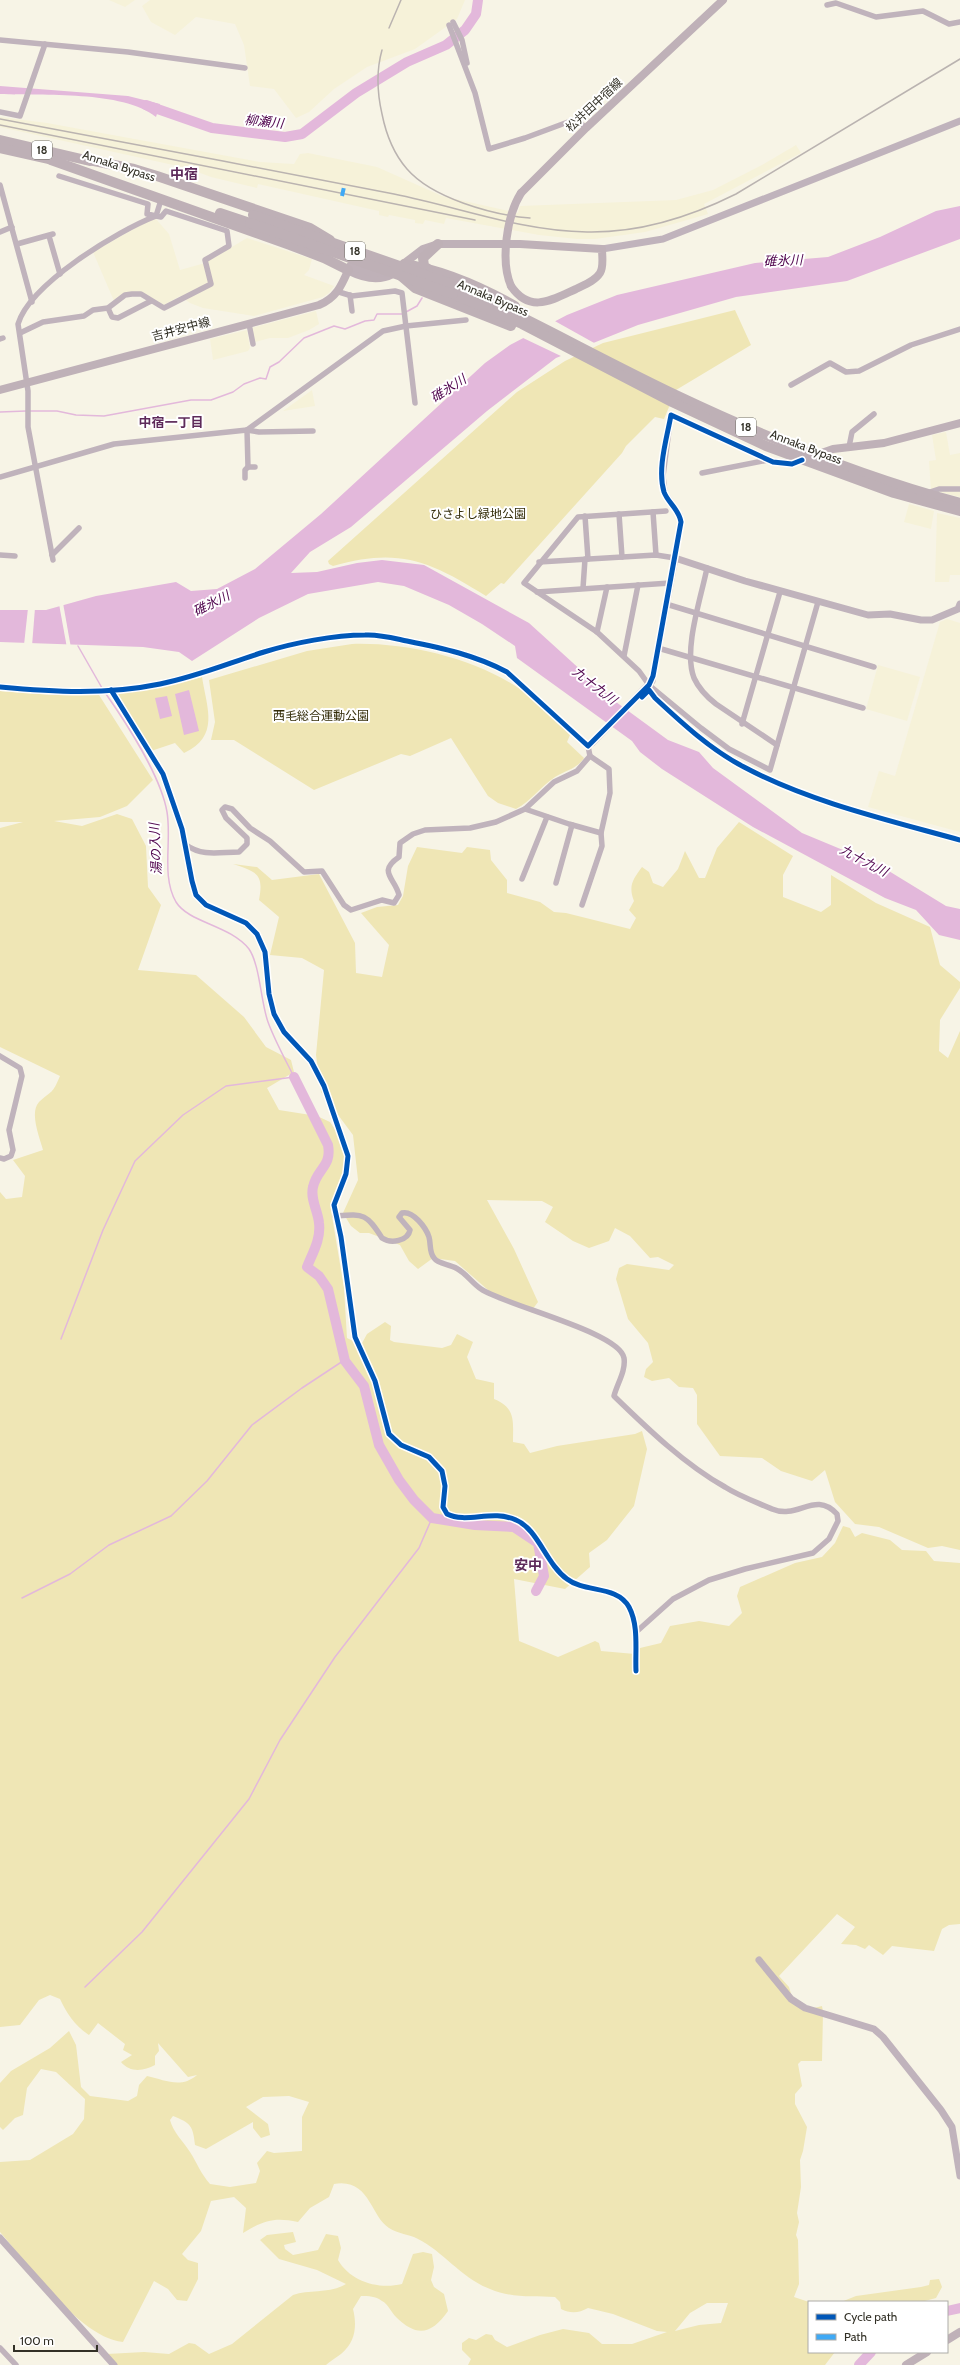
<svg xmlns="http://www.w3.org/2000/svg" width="960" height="2365" viewBox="0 0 960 2365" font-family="Cabin,'Noto Sans JP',sans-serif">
	<rect width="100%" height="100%" fill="#f7f4e6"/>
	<g fill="#f6f2d9">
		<path d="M109,0H135L125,7Z"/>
		<path d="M150,0H465L457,19L415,49L367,67L334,89L309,112L296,118L274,89L250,86L244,45L235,24L196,17L175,35L151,22L142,6Z"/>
		<path d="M0,117L47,123L260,162L294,164L300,154L308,153L377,167L442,196L518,213L520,206L676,200L713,190L762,165L796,145L801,153L704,204L708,214L645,232L595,239H577L539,235L446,218L444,224L425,220L423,224L415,223V220L389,215L388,217L379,215V211L258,184L257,188L211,177L187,168L0,127Z"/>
		<path d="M156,219L169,234L180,270L205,263L247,238L312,259L309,270L304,275L334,286L329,293L323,297L254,316L203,308L190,303L180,296L164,305L142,292L114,301L93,252L148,221Z"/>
		<path d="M316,311L319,324L309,330L288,338H270L255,342L251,328Z"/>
		<path d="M247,330L250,348L248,351L213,360L210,339Z"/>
		<path d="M312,390L315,406L283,411Z"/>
		<path d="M946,432L950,455L960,453V497L931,490L929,461L936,460L932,435Z"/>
		<path d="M909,504L934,511L931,529L904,522Z"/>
		<path d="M937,513L960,518V575H950L949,582H935Z"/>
		<path d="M947,619L960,623V832L868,807L879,771L895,776L940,622Z"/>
		<path d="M878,665L920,677L907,721L866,709Z"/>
	</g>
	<g fill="#efe6b5" fill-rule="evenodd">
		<path d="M735,310L751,345L676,390L664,419L655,417L626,446L622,453L504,584L501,583L486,596C430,561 399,547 333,566L329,564L328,561L517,392L565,361L603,343Z"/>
		<path d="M352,644C410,642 488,661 533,699C546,710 558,723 570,735L567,742L584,758C577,769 566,770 555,777C541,786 531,801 516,809L498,803L488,796L451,738L410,756L401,754L314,790L234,740H211L215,722L209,680L307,651Z"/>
		<path d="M202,677C207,709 220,736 184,753L175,743L151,751L118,696V692L159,688Z"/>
		<path d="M0,691L53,695H99L153,780L127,806L100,817L54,821L82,826L117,814L132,819L146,846L148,887L161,905L138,970L196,975L244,1017L266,1047L291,1060L294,1072L267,1088L279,1110L317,1116L330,1122L336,1131L344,1150L345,1178L331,1210L344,1288L347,1338L361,1345L367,1334L385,1322L391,1326L390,1340L394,1342L442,1348L451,1345L457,1334L473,1342L467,1357L476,1379L494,1383V1399C516,1408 513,1421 513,1442L524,1444L530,1453L557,1446L635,1434L642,1431L647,1449L634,1506L607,1540L589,1553L590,1567L565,1589L514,1579L519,1641L558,1657L595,1641L599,1643L601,1651L635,1654L640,1648L661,1643L670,1626L699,1621L729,1626L742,1613L737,1596L740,1587L795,1563L822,1557L835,1543L843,1526L850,1528L855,1537L862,1533L890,1540L902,1550L926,1551L934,1561L960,1563V1924L949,1925L942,1929L934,1951L892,1946L883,1955L869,1945L865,1949L856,1945L841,1944L855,1927L837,1914L779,1976L789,1987L792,1997L810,2009L822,2006L823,2012L822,2061H801L798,2064L802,2086L795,2094V2104L807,2127L803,2151L800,2160L801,2187L797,2213L799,2222L796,2235L798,2240L799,2284L794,2297L809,2302V2352H835L825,2365H468L471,2359L462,2350V2343L469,2338L476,2340L486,2334L492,2335L495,2340L507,2347L540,2335L563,2329L589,2333L602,2344H632L667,2332L657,2331L613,2314L588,2308C579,2313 571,2314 561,2309L560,2302L555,2297C533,2296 511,2298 490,2289C461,2278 444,2252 418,2239C409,2234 398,2234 389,2228C370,2216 370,2178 334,2184L329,2197L310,2208L298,2222C275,2217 264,2220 243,2233L246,2208L234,2197L211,2201L201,2231L182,2254L188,2260L198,2263V2279L187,2301L177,2300L168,2289L154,2281L123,2342C80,2338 28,2264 0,2232V2162L30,2160L73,2134L84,2119L85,2099L56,2072L41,2069L27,2088L23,2115L15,2118L3,2130L0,2127V2083L11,2071L50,2048L69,2031L76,2045L81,2087L90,2096L128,2101L137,2096L139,2085L147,2076C165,2080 181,2089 197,2075L188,2077L158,2043L159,2051L155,2056V2065C144,2071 130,2073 121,2062L132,2055L123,2050L125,2044L98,2023L89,2035C75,2026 67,2014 60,1999L50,1995L39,2000L20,2025L0,2027V1192L6,1199L22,1197L25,1176L13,1160L43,1150C40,1138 29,1113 39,1102C52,1090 52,1095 60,1076L0,1047V828L23,822H0ZM289,2096L309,2102L302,2117V2151L274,2153L267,2151L257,2163L260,2171L256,2183L230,2187L210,2184C201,2174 197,2163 190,2152C183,2141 173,2132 170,2120L173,2116C191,2123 193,2126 195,2145L206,2149L253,2122V2128L261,2138L270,2135L268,2124L246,2107L263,2097ZM707,2303H728L721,2323L699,2325L675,2331L690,2313Z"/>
		<path d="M739,822L793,856L783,875V897L821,912L831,905V875L876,903L930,927L940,965L960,982V988L940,1020L939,1051L948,1058L960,1031V1550L942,1546L928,1548L879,1527L855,1524L835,1502L825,1470L812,1481L781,1471L762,1458L720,1456L697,1424V1395L693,1388L679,1387L669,1378L652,1381L644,1377L646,1369L653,1362L648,1343L628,1319L616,1279L619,1268L627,1264L669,1270L674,1265L658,1257L650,1258L630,1236L615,1228L609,1241L589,1248L573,1241L545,1222L553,1207L542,1201L487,1200L514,1249L538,1302L532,1310L496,1297L455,1261L433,1258L418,1269L409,1261L400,1245L369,1233H360L351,1226L343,1213L358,1180L353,1135L321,1092L316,1055L324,970L302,958L270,955L279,917L259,900C264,874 257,872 233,864L257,867L272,880L319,874L355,943L356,973L382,977L389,945L361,913L377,907L398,905L403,896L408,866L417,847L462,853L467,847L490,850L491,860L507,880V893L540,902L554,912L566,913L630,929L636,918L629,910L634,901C628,886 633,879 642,867L649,872L653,883L663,887L678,869L685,851L699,878H705L717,848Z"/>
		<path d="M293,2232L296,2242L284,2245L285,2249L293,2255L318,2250L326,2234L338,2236L341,2248L338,2260C350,2281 378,2290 402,2284L413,2254L423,2252L432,2254L434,2267L431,2280L434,2287L444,2294L448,2311C432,2334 417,2338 396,2317C391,2312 388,2304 382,2301C375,2296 369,2296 361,2296L353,2309C357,2325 356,2342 341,2354C336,2358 330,2361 326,2365H116L107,2354L144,2352L169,2354L189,2343L195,2344L209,2354L232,2344L293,2295C310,2289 330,2294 346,2284L317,2270L279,2259L260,2240L267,2235Z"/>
		<path d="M939,2279L942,2287L936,2298L921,2302H841L856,2296L921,2287L929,2285L930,2280Z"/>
	</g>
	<g fill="#e3b8db">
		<path d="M0,86L128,96L160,104L156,117C122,90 43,96 0,94Z"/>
		<path d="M960,206V239L847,281L736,297L638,325L556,358L487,411L351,527L310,552L291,573L317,572L357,563L382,560L424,565L529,623L616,702L668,740L699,752L713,768L802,833L879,865L946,906L960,909V940L939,935L916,910L885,898L753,827L662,769L640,752L632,741L517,658L515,646L482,624L449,605L404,586L378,582L308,594L259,618L192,661L179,652L143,647L0,642V610H46L96,596L176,582L191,591L217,589L255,569L321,514L485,363L510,345L567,315L617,295L755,263L828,257L880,237L936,211Z"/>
		<path d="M189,690L199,731L184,735L175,694Z"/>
		<path d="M167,696L172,716L160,719L155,698Z"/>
	</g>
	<g fill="#f7f4e6">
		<path d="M553,320L596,344L563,357L521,337Z"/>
		<path d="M63,603L71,648H67L59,604Z"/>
		<path d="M28,608H35L32,646L24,645Z"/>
	</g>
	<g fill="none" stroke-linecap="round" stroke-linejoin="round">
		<g stroke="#e3b8db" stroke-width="1.5">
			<path d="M406,312L417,306L422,298"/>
			<path d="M29,411H57L76,415L104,416L191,400H211L233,392L244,384L260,378L266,379L270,367L279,362L304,338L334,326L345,329L365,321L374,320L377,314H402"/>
			<path d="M0,412L26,411"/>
			<path d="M78,646L102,688"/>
			<path d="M61,1339L103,1230L135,1161L183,1115L226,1086L294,1077C285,1059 275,1041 268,1022C261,1003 260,965 249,949C230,925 189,923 176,902C161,876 172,841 167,812C161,777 127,724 106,694"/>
			<path d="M22,1598L70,1574L109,1545L171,1516L207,1481L252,1425L302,1388L346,1359"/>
			<path d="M85,1987L142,1932L249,1799L280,1740L335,1657L419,1548L432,1518"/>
		</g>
		<g stroke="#e3b8db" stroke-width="10">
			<path d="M146,105L212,128L285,137L302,134L356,93L407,62L446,45L465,30L476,14L478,0"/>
			<path d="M294,1077L328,1145C332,1167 317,1168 313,1187C310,1199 318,1211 319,1223C321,1239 313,1252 307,1267L319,1276L328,1289L345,1361L364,1386L379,1445L399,1480L414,1500L432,1518L475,1525L514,1527L538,1543L544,1576L536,1591"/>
			<path d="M947,2311L960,2308"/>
			<path d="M859,2365L871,2352"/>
		</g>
		<g stroke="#c0b3bc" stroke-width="5.5">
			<path d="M827,5L836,3L876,17L923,11L949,24L960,22"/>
			<path d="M453,22L462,40L467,63"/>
			<path d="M449,25L475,93L489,149L525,138L576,119L586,128"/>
			<path d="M0,40L128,52L245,68"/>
			<path d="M0,112L20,116L45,44"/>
			<path d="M0,185L32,302"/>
			<path d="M0,232L12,227"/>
			<path d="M49,236L60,274"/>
			<path d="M17,244L53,234"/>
			<path d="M339,292L352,296L395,291L402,293L415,403"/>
			<path d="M350,295L352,311"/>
			<path d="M108,308L112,317L118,318L151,301"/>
			<path d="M249,324L253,344"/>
			<path d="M20,333L43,322L84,316L93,310L108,308L125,295L132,294H141L164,308L211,284L205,260L229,246L227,231L166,211L161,217L147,214L148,204L59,176"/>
			<path d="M0,339L3,338"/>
			<path d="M791,385L830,363L846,372L859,371L911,345L960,329"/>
			<path d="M247,430L259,432L313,431"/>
			<path d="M247,430L248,467H255"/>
			<path d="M849,447L852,432L874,414"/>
			<path d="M702,473L768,460"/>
			<path d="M0,477L114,444L247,430L383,331L406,326L466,320"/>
			<path d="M245,478V470L248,467"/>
			<path d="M927,493L939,489H960"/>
			<path d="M666,511L578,517L524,583L597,632L639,671L649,685L701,728L729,749L770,770L818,602"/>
			<path d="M653,512L656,555"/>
			<path d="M619,514L622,557"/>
			<path d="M585,516L588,559"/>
			<path d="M0,555L15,556"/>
			<path d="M52,555L79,528"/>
			<path d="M53,560L28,427V391L18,324C30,284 117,231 156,216L161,200"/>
			<path d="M539,562L656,555L675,558L681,522L680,515L665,493L663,476L671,415"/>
			<path d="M707,568C701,598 683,650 694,678C699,689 707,697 716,704L777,745"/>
			<path d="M583,588L585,559"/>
			<path d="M537,592L670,583"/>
			<path d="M666,604L874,667"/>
			<path d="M597,632L607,587"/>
			<path d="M658,648L863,708"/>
			<path d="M624,656L638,585"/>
			<path d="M111,690L163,774L182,829L192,881L196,895L206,905L246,923L257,934L265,952L269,994L274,1014L284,1032L311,1061L324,1086L348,1156L346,1174L334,1205L341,1237L355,1337L375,1381L389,1434L401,1445L429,1457L442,1471L445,1486L443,1507L447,1514C467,1524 492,1509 516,1520C538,1529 546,1564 567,1579C585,1593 617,1585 629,1607C639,1626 635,1650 636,1671"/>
			<path d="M742,724L780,592"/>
			<path d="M525,809L569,824L601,833"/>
			<path d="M186,845C203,857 220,852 239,852L247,844V838L226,818L222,810L225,807L232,809L250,828L270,841L304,872L322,871L344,905L351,910L382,900L394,903L399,895C395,878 377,872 399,857L400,843L413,834L425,830L470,828L496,822L525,809L554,782L577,771L590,756L588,746"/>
			<path d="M522,879L547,817"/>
			<path d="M556,883L572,825"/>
			<path d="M582,905L602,846L601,833L610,793L609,769L590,756"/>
			<path d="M0,1056L20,1068L22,1076L9,1130L13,1150L11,1156L4,1159L0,1158"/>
			<path d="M335,1216C364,1214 366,1213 382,1238C391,1244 408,1241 410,1230L399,1217L402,1213C413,1210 426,1228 429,1237C431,1244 429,1252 434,1258C438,1264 449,1264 456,1268C466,1273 472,1283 481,1289C504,1305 620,1332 624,1358C626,1371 617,1384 614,1396C647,1428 684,1464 725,1487C739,1496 756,1502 772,1509C798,1520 815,1490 837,1514L838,1521L829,1539L813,1553L745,1569L709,1580L673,1599L635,1633"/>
			<path d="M0,2348L16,2365"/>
		</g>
		<g stroke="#c0b3bc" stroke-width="7">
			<path d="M602,249L663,239L960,121"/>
			<path d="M671,415L773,462L792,464L802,460"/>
			<path d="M0,687C53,692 107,695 160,684C196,677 229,663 264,652C293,643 334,635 365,635C379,634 393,638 407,641C442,648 475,655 507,672L588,746L592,743L652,681L675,558L745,581L868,615L890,614L921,620H932L958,609L960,604"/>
			<path d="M759,1960L791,1999L805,2008L874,2029L883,2037L941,2110L952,2127L960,2176"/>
			<path d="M0,2238L114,2365"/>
		</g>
		<g stroke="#bfb1b8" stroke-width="8">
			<path d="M521,193L586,128L723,0"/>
			<path d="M402,265L423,249L438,244H520L602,249C602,256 604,267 600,273C595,281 584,285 576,289C552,300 530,314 511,286"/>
			<path d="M349,271C363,278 378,282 393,274"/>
			<path d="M0,390L319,305C338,297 342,284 350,266L373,273L388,272"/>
			<path d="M813,456L833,449L884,443L960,423"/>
			<path d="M947,2340L960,2332"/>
			<path d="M906,2365L927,2352"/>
		</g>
		<g stroke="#beb0b6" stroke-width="10">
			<path d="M0,140L90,161"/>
			<path d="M0,148L57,161"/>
			<path d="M84,159L134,169L157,176L310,228L330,240"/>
			<path d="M51,160L290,245L324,258L348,270"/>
			<path d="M220,213L250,223"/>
			<path d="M404,264C442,270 481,287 515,306"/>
			<path d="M428,269L424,266L423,258L438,244"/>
			<path d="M401,276L415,288L511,326"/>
			<path d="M457,286C532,320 604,361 678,396C769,439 863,477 960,503"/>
			<path d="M453,294L522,324L672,402L766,446L894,493L960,511"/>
		</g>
		<g stroke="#bab3b0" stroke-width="1.5">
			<path d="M389,28L401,0"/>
			<path d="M382,50C376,71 377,92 382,114C386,134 393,153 407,169C432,198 492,215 530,218"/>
			<path d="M0,119C131,144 263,168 394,194C459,207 520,231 587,232C639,233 690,217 736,194L960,59"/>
			<path d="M0,125L475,220"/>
		</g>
		<path stroke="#bfb1b8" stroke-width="8" d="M511,286C500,261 507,215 521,193"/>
		<g stroke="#beb0b6" stroke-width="10">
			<path d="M253,215L457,286"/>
			<path d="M250,223L453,294"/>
		</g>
		<path stroke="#3fa9f5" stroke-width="4" stroke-dasharray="8 4" stroke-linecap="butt" d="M342,196L344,187"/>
		<g stroke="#fff" stroke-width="8">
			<g id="cycleway">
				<path d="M0,687C53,692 107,695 160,684C196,677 229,663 264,652C293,643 334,635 365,635C379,634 393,638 407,641C442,648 475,655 507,672L588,746L649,685L653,676L681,522C679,509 668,503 664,492C657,469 667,438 671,415L773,462L792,464L802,460"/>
				<path d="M111,690L163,774L182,829L192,881L196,895L206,905L246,923L257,934L265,952L269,994L274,1014L284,1032L311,1061L324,1086L348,1156L346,1174L334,1205L341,1237L355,1337L375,1381L389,1434L401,1445L429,1457L442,1471L445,1486L443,1507L447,1514C467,1524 492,1509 516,1520C538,1529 546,1564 567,1579C585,1593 617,1585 629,1607C639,1626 635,1650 636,1671"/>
				<path d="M642,697L649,690L655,698C683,724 711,750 744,767C810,802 888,820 960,840"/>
			</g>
		</g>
		<use href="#cycleway" stroke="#0057b8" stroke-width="5"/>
	</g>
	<g text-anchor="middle" stroke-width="4" stroke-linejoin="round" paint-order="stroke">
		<g fill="#fff" stroke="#706e67" stroke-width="1">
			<rect x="32" y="141" width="20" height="18" rx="3"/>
			<rect x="345" y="242" width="20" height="18" rx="3"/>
			<rect x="736" y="418" width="20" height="18" rx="3"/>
		</g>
		<g font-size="11" font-weight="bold" fill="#323026">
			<text x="42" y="154">18</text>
			<text x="355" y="255">18</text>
			<text x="746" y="431">18</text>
		</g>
		<g font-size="12" fill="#323026" stroke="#fff">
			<text transform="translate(594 105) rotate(-43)" y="4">松井田中宿線</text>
			<text transform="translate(119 166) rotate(18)" y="4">Annaka Bypass</text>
			<text transform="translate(493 298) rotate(23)" y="4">Annaka Bypass</text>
			<text transform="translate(181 329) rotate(-15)" y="4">吉井安中線</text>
			<text transform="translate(806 447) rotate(21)" y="4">Annaka Bypass</text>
		</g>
		<g font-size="12" fill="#332c08" stroke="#fff">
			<text x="478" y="518">ひさよし緑地公園</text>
			<text x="321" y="720">西毛総合運動公園</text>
		</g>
		<g font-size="13" font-style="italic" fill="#50054e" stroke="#fff">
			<text transform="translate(264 121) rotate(6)" y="5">柳瀬川</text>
			<text transform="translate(783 260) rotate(-2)" y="5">碓氷川</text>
			<text transform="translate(448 388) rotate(-33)" y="5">碓氷川</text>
			<text transform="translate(211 603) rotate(-27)" y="5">碓氷川</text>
			<text transform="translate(595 685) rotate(38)" y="5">九十九川</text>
			<text transform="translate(155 849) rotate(-93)" y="5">湯の入川</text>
			<text transform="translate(864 860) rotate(28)" y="5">九十九川</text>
		</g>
		<g font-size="13" font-weight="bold" fill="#5d2a5a" stroke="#fff">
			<text x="171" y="427">中宿一丁目</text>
		</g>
		<g font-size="14" font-weight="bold" fill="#5d2a5a" stroke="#fff">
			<text x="184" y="179">中宿</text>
			<text x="528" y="1570">安中</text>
		</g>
	</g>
	<rect x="808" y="2301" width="140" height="52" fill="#ffffff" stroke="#adaca8"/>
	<rect x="816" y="2314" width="20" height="6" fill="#0057b8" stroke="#adaca8"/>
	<text x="844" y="2321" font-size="12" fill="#323026">Cycle path</text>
	<rect x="816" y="2334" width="20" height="6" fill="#3fa9f5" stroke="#adaca8"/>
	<text x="844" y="2341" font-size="12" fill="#323026">Path</text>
	<path d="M14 2345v6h83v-6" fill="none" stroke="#323026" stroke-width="2"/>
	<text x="20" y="2345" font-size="12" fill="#323026" stroke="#ffffff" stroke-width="3" paint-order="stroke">100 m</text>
</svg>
